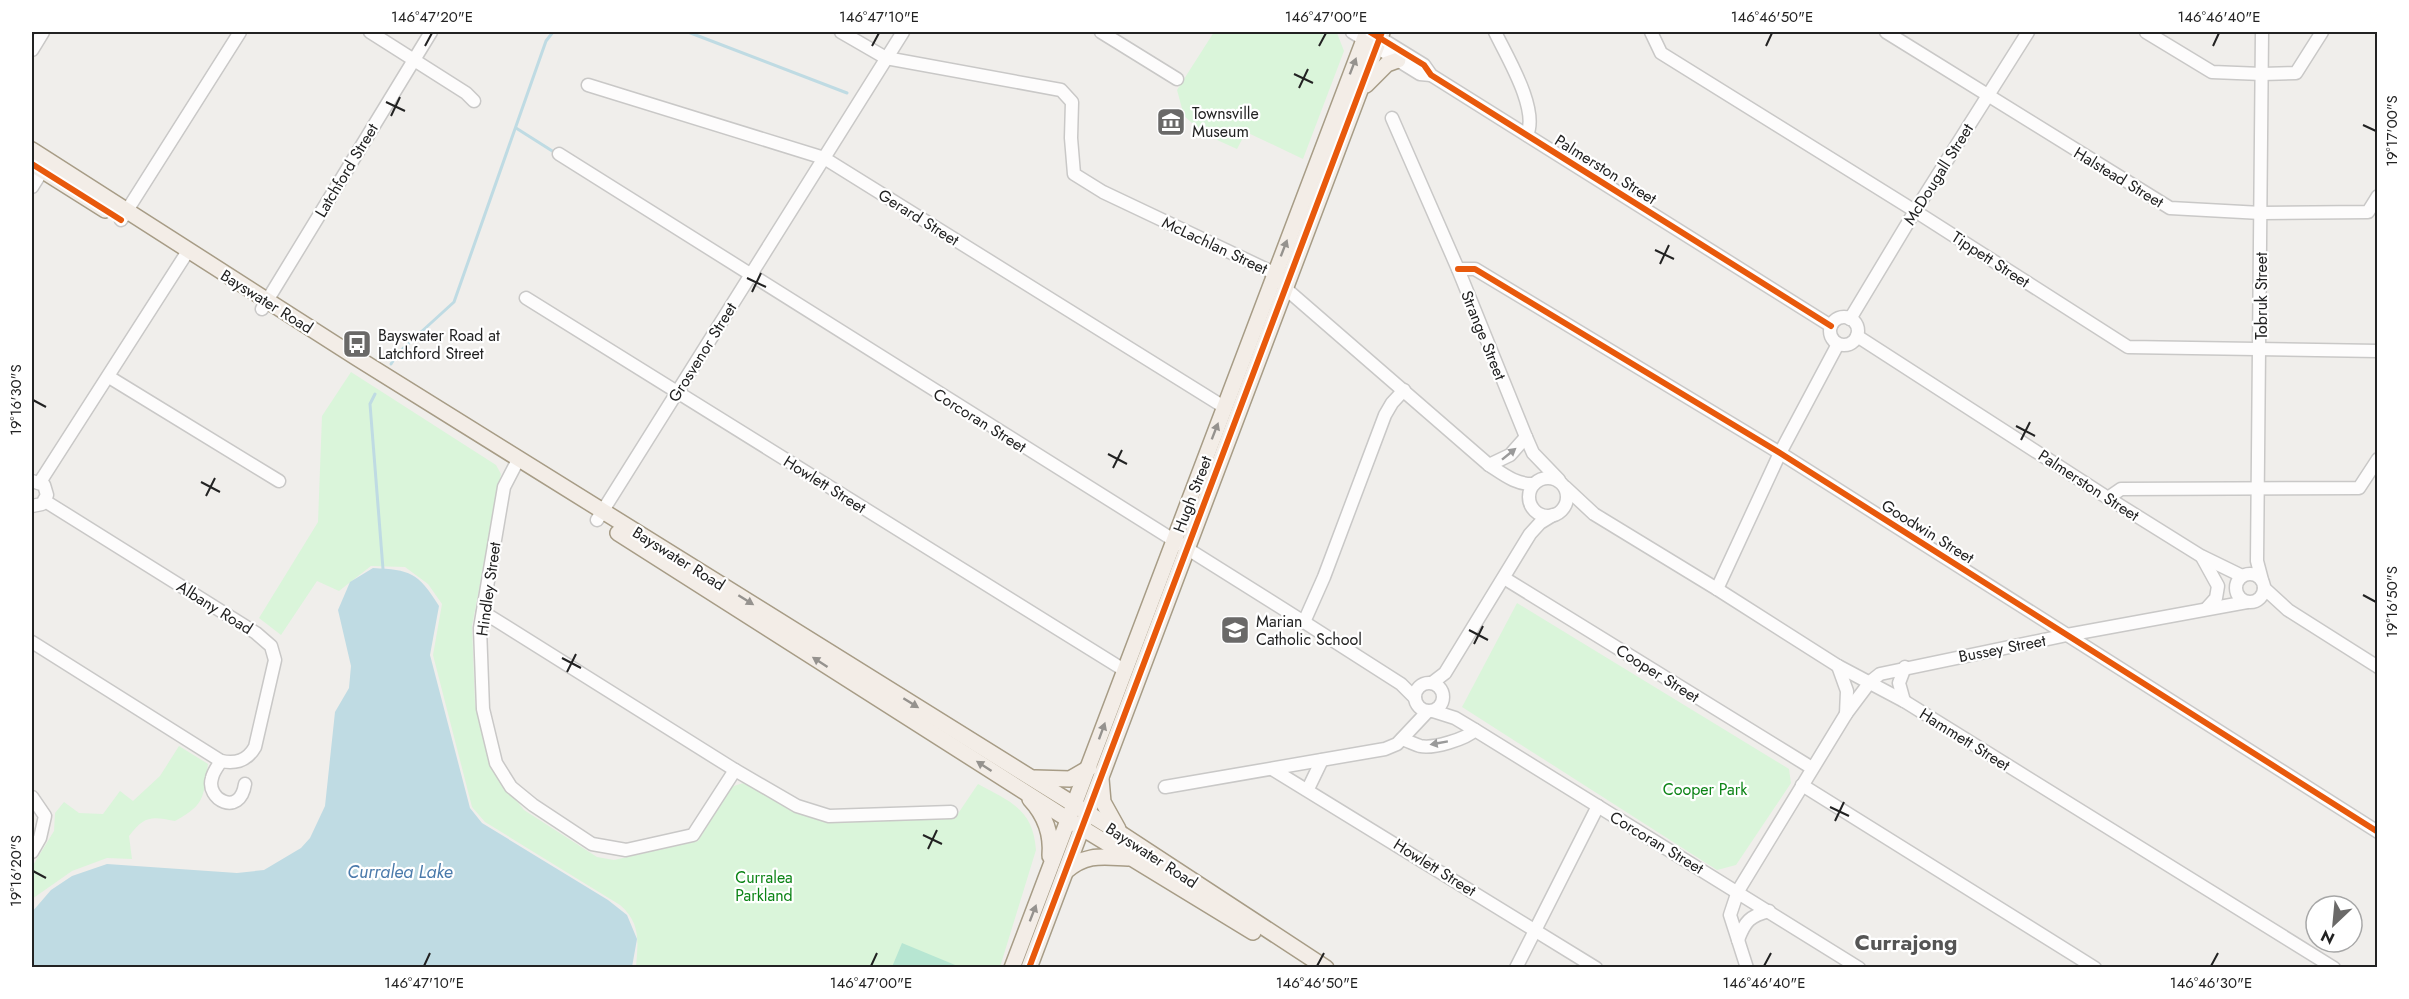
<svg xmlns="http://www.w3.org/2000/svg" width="2409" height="999" viewBox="0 0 2409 999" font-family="Jost,sans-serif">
	<rect width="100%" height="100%" fill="#f0eeeb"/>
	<g fill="#daf5da">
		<path d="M1214,32H1334L1337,33L1344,51L1303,159L1246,132L1237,149L1206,135L1184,116L1177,90Z"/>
		<path d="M351,372L496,465L501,474L472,626L475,704L493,771L524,810L597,857L614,860L698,841L731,787L743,783L759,790L791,811L827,823L955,818L978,784C1011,802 1033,809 1036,850L1000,967H636C638,942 641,923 620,905L485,822L472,807L433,655L442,604L428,584L405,567L371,566L339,591L317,581L281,635L259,618L318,522L322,416Z"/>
		<path d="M1517,603L1789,769L1791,783L1736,865L1717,870L1462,707Z"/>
		<path d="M179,746L208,764C203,797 206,804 175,821C151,816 144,816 129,836L132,859L107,858L72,871L32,899V867L54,831L55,813L64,802L79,813L103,814L120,791L133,801L160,776Z"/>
	</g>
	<path fill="#b7e6d2" d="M902,943L960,967H892Z"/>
	<path fill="#bfdbe3" d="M373,568C410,570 418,572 439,606L430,655L470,808L482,823L608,900L627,915L637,939L632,967H32V912L51,890L72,876L107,864L237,873L264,870L301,848L310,838L325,806L335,712L349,688L351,666L338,610L350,582Z"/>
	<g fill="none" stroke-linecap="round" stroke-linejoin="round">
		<g stroke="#bfdbe3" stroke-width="3">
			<path d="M688,32L847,93"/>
			<path d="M516,128L557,154"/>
			<path d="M391,364L398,353L454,302L546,41L553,32"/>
			<path d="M375,394L370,404L383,569"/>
		</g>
		<g stroke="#c9c8c7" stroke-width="15">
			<g id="minor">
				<path d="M370,32L466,93L474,101"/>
				<path d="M841,32L886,58L1061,90L1072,102L1071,138L1074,174L1103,192L1274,273L1285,288L1489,465C1503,474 1516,485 1534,484"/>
				<path d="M1101,32L1177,79"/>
				<path d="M1352,32L1420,74L1431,75"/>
				<path d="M1495,32C1507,57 1539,109 1527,135"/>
				<path d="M1651,32L1661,53L1915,211L2128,347L2378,351"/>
				<path d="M1886,32L2170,208L2261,213L2368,212L2378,196"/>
				<path d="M2146,32L2212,72L2262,74L2296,73L2322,32"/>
				<path d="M1372,33L1424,65L1431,75L1831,326"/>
				<path d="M32,50L43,32"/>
				<path d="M588,85L824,158L1224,407"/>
				<path d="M1392,118L1458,269L1526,437L1533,453L1559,480"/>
				<path d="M559,154L1304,622L1401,684L1415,698"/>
				<path d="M32,187L42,171"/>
				<path d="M121,220L240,32"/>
				<path d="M1458,269H1475L1780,453L2378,832"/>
				<path d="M526,298L1124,670"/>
				<path d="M262,309L431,32"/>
				<circle cx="1844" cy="331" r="14"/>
				<path d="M1850,319L1915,211L2028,32"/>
				<path d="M1857,336L2108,498L2201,556L2242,576"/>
				<path d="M109,377L279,481"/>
				<path d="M519,458L504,487L480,628L483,709L496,763L511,787L533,805L592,844L626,850L693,835L735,770"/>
				<path d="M1489,465L1510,455L1526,437"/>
				<circle cx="1548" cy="497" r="19"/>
				<path d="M32,481L44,485L47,495L42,504L32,506"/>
				<path d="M40,482L188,251"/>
				<path d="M1565,487L1594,514L1717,589L1838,666L1904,701L2334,968"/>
				<path d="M2108,498L2121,489L2359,488L2378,459"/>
				<path d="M597,520L903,32"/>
				<path d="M2202,557L2218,586L2216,598L2207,608"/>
				<circle cx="2250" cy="588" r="14"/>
				<path d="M1504,578L1812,768"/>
				<path d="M2262,580L2257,561L2262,32"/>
				<path d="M2264,588L2288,610L2378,667"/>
				<path d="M1717,589L1780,453L1838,344"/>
				<path d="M483,612L735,770L797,806L829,816L951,812"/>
				<path d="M1304,622L1324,577L1385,415L1392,403L1404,390"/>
				<path d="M32,642L221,761C236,764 247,761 255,747L275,660L271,646L256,633L45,501"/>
				<path d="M1838,666L1847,691L1846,714"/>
				<circle cx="1429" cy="697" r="14"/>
				<path d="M1432,683L1445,673L1530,534L1540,523L1553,515"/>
				<path d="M1904,701L1899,683L1905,667"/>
				<path d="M1433,711L1455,718L1475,730L1859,968"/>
				<path d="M1402,739C1408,741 1414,744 1420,746C1433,749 1466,739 1475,730"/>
				<path d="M221,761C218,766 213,772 212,778C205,799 240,818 245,784"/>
				<path d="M1272,769L1596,968"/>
				<path d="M1802,785L2095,968"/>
				<path d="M1165,787L1385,749L1397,744L1428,711"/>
				<path d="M1308,789L1322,760"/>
				<path d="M32,797L45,816L40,838L32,852"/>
				<path d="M1738,940C1745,921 1750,916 1769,911"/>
				<path d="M1516,968L1598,806"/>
				<path d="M1747,968L1730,915L1738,891L1846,714L1870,682L1880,674L2067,635L2247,602"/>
			</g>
		</g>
		<g stroke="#a79c86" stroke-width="18">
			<g id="major">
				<path d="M1366,85L1387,64L1398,60"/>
				<path d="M32,150L357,358L1123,835L1326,968"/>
				<path d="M32,164L105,210"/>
				<path d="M618,533L1069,820L1253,932"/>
				<path d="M1035,778L1070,779L1089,768"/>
				<path d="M1101,779L1103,802L1118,829"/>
				<path d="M1030,799C1045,815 1052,834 1050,856"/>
				<path d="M1066,871C1087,853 1103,857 1128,858"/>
				<path d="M1012,968L1367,32"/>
				<path d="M1029,968L1382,32"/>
			</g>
		</g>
		<use href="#minor" stroke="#fdfcfc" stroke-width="12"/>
		<use href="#major" stroke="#f3ede7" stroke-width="15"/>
		<g stroke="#fff" stroke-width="10">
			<g id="cycleway">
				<path d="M1370,32L1424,65L1431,75L1831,326"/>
				<path d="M32,164L121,220"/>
				<path d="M1458,269H1475L1780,453L2378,832"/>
				<path d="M1029,968L1382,32"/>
			</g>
		</g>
		<use href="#cycleway" stroke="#e8590c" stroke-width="6"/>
	</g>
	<defs><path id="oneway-solid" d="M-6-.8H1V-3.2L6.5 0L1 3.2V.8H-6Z" transform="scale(1.5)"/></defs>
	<g fill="#95928e">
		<use href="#oneway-solid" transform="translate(1353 66) rotate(-69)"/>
		<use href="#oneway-solid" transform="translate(1284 248) rotate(-69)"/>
		<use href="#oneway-solid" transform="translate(1215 431) rotate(-69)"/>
		<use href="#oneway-solid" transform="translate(746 600) rotate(32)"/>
		<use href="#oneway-solid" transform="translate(820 662) rotate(-147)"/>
		<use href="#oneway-solid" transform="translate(911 703) rotate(32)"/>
		<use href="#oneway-solid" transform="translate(1102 731) rotate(-70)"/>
		<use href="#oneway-solid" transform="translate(984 766) rotate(-147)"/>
		<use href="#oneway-solid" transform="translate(1033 913) rotate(-69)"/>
	</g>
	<g fill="#9a9a9a">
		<use href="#oneway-solid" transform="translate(1509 454) rotate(-39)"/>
		<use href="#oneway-solid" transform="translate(1439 743) rotate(170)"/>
	</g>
	<path fill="none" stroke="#222" stroke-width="2" d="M425,46L432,33M872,46L879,33M1319,46L1326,33M1766,46L1772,33M2213,46L2219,33M1294,74L1313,83M1299,88L1308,69M386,102L405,111M391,116L400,97M2363,125L2376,131M1655,250L1674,259M1660,264L1669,245M747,278L766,287M752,292L761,273M33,400L46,407M2016,426L2035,436M2021,440L2030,422M1108,454L1127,464M1113,468L1122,450M201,482L220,492M206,496L215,478M2363,595L2376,602M1469,630L1488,640M1474,644L1483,626M562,658L581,668M567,672L576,654M1830,807L1849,816M1835,821L1844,802M923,835L942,844M928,849L937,830M33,871L46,878M424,966L430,953M871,966L877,953M1317,966L1324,953M1764,966L1771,953M2211,966L2218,953"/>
	<defs>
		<g id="museum-square" transform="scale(1.5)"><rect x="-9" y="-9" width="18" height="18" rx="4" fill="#6a6968" stroke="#fff"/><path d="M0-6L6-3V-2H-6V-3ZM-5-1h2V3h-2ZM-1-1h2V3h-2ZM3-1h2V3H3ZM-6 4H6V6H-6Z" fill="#fff"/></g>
		<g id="bus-square" transform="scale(1.5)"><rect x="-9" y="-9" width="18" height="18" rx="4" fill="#6a6968" stroke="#fff"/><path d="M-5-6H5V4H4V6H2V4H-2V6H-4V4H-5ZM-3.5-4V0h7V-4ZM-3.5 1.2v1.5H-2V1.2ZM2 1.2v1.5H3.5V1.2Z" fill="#fff"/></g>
		<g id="school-square" transform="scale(1.5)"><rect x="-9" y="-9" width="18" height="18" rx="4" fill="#6a6968" stroke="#fff"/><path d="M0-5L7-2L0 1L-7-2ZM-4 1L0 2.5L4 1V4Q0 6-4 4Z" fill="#fff"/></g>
	</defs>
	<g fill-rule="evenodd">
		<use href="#museum-square" x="1171" y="122"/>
		<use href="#bus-square" x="357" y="344"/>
		<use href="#school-square" x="1235" y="630"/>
	</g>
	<g text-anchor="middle" stroke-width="4.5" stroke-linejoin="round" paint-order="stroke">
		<g font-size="16" fill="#222" stroke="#fff" text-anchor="start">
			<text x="1192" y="119">Townsville<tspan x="1192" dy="18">Museum</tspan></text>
			<text x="378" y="341">Bayswater Road at<tspan x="378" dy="18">Latchford Street</tspan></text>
			<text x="1256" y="627">Marian<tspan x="1256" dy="18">Catholic School</tspan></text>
		</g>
		<g font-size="16" fill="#222" stroke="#fff">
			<text transform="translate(1606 169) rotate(32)" y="6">Palmerston Street</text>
			<text transform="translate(346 170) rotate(-59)" y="6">Latchford Street</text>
			<text transform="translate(1938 174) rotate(-58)" y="6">McDougall Street</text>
			<text transform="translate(2119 177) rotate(31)" y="6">Halstead Street</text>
			<text transform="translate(919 217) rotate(32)" y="6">Gerard Street</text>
			<text transform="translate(1215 245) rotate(25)" y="6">McLachlan Street</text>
			<text transform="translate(1991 259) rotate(33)" y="6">Tippett Street</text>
			<text transform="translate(2261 296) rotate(-90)" y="6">Tobruk Street</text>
			<text transform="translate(267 301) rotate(32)" y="6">Bayswater Road</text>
			<text transform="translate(1484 335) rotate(68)" y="6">Strange Street</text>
			<text transform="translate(702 352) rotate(-58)" y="6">Grosvenor Street</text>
			<text transform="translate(980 420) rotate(32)" y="6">Corcoran Street</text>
			<text transform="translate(825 484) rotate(32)" y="6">Howlett Street</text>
			<text transform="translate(2089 485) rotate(33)" y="6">Palmerston Street</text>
			<text transform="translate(1192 494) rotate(-69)" y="6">Hugh Street</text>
			<text transform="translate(1928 531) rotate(32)" y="6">Goodwin Street</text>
			<text transform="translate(679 558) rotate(32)" y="6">Bayswater Road</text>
			<text transform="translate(488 589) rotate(-82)" y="6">Hindley Street</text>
			<text transform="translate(215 607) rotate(32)" y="6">Albany Road</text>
			<text transform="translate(2002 648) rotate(-11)" y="6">Bussey Street</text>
			<text transform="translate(1658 673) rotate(32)" y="6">Cooper Street</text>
			<text transform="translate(1965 739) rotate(32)" y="6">Hammett Street</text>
			<text transform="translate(1657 842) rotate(31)" y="6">Corcoran Street</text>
			<text transform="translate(1152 855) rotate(33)" y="6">Bayswater Road</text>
			<text transform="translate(1435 867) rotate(32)" y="6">Howlett Street</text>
		</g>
		<g font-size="16" fill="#0c8416" stroke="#fff">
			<text x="1705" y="795">Cooper Park</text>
			<text x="764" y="883">Curralea<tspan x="764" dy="18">Parkland</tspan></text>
		</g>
		<g font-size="18" font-style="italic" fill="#4a7aab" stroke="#fff">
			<text x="400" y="878">Curralea Lake</text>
		</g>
		<g font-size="22" font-weight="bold" fill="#555" stroke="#fff">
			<text x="1906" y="950">Currajong</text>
		</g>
	</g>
	<rect width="2409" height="999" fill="none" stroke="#ffffff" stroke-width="66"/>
	<g transform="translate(2334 924) rotate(206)"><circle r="28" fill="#ffffff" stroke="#a7a7a7" stroke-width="1.5"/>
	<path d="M0-4.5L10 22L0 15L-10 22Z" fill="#6a6968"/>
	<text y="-9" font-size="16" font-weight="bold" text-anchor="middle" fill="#222222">N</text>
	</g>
	<rect x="33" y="33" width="2343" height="933" fill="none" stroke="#222" stroke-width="2"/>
	<g font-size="15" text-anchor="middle" fill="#222">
		<text x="432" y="22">146°47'20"E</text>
		<text x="879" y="22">146°47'10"E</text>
		<text x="1326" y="22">146°47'00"E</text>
		<text x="1772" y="22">146°46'50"E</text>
		<text x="2219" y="22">146°46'40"E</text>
		<text transform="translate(2392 131) rotate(-90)" y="5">19°17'00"S</text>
		<text transform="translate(16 400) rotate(-90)" y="5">19°16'30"S</text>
		<text transform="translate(2392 602) rotate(-90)" y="5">19°16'50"S</text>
		<text transform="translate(16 871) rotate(-90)" y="5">19°16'20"S</text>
		<text x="424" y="988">146°47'10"E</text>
		<text x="871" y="988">146°47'00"E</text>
		<text x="1317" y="988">146°46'50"E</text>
		<text x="1764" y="988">146°46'40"E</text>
		<text x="2211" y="988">146°46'30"E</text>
	</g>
</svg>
